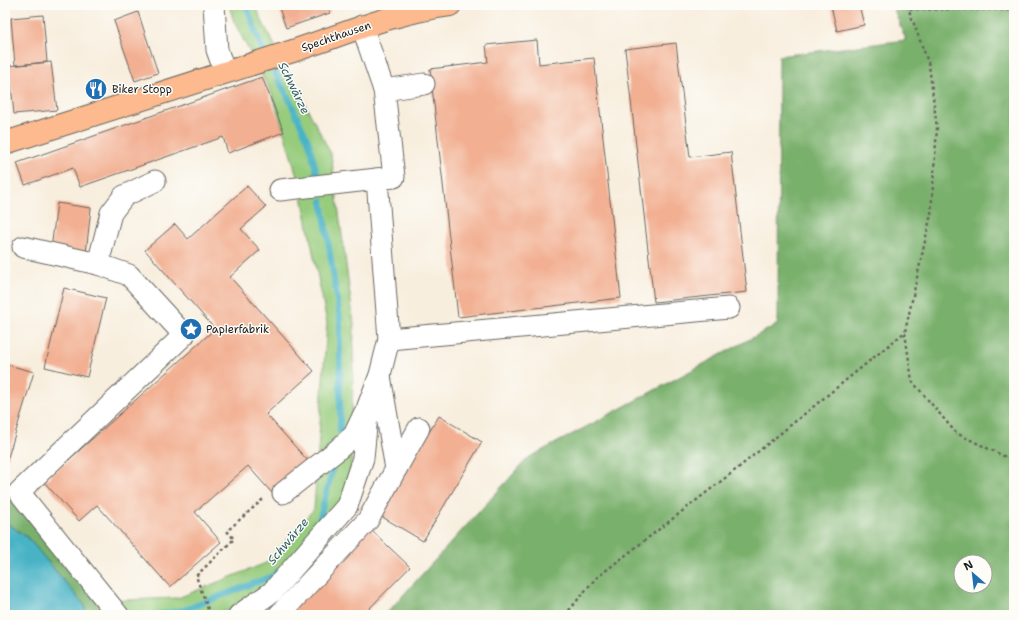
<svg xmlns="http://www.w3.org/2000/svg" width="1019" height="620" viewBox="0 0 1019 620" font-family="'Shantell Sans',sans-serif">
	<rect width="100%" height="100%" fill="#fdfcf7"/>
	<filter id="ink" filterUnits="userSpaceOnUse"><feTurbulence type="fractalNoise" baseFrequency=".025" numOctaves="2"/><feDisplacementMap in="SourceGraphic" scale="8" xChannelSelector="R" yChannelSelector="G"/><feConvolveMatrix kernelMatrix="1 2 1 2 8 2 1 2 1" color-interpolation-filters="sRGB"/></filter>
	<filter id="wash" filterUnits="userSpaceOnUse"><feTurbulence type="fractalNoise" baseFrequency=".012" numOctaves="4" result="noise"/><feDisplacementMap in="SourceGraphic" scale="16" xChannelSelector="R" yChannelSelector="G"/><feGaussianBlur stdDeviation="0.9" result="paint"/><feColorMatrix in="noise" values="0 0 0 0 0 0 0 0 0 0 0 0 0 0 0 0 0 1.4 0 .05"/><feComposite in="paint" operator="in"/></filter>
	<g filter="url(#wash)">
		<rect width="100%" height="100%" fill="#f8eede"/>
		<path fill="#97cc7d" stroke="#5a744c" d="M229,5H256L260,17L331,154L354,324L350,506L282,599L207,615H5V499L100,601L178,598L266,563L314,509L327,323L300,186L273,96L234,22Z"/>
		<g fill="#79b06c" stroke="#4a6644" fill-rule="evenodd">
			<path d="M892,5H1014V615H385L528,458L778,324L779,56L906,40ZM961,562H985V586H961Z"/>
			<path d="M5,499L18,503L100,601L133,615H86L85,606L28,538L5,522Z"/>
		</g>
		<path fill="#49b3c6" stroke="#326871" d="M5,522L28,538L85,606L86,615H5Z"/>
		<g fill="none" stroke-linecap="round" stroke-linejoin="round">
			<g stroke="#49b3c6" stroke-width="6">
				<path d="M246,5L261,46L291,103L309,143L319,182"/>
				<path d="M322,201L340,318V431"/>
				<path d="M314,529L318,525L332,471"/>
				<path d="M157,615L184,610L273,576L277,572"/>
			</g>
		</g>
		<g id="blocks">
			<g fill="#f2af91">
				<path d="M278,5H328L330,13L286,28Z"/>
				<path d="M835,5H859L864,25L837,31L831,6Z"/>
				<path d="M138,12L158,73L135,81L114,21Z"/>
				<path d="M43,15L47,62L15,65L11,18Z"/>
				<path d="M537,40L539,64L594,58L621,298L458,317L430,69L488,62L486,45Z"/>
				<path d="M676,43L690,157L731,152L747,292L654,302L625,49Z"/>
				<path d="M51,62L57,110L14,114L9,66Z"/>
				<path d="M262,77L284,132L228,153L223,137L80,187L73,168L25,185L17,163Z"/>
				<path d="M247,186L266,207L241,229L260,250L230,277L314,371L266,414L308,461L272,493L248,466L195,512L221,542L170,587L97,505L79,521L44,482L215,329L145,250L175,224L188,239Z"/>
				<path d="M57,203L91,208L86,253L51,249Z"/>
				<path d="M64,288L106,298L87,377L45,367Z"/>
				<path d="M5,364L34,372L5,467Z"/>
				<path d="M439,416L482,442L423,541L379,515Z"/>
				<path d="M369,528L410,567L363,615H285Z"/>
			</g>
		</g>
	</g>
	<g filter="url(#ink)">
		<use href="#blocks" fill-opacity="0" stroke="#696660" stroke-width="1"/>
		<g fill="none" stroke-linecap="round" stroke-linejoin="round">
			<g stroke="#696660" stroke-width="23">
				<g id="minor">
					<path d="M214,5L217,50L225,72"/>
					<path d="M362,26L384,90"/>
					<path d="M280,190L377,179"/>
					<path d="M23,247L98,264L129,275L184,335L19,492L118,615"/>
					<path d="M98,264L111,213L124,196L155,181"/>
					<path d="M389,339L377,179L394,177L384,90L424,84"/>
					<path d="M396,469L419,428"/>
					<path d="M283,493L335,452L354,435L364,414"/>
					<path d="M239,615L272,592L347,506L363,458L368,406L380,375L389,339L729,308"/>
					<path d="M279,615L368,520L396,469L380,376"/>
				</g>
			</g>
			<g stroke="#696660" stroke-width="24">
				<path id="major" d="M5,143C101,112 197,81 293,51C345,34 395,12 450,5"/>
			</g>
			<g stroke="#696660" stroke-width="2.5" stroke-dasharray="3 3" stroke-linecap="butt">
				<path d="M910,9L1014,10"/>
				<path d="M905,333L912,381L956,433L1014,461"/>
				<path d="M210,615L196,576L234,539L227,531L262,500L266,499"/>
				<path d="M565,615L595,579L738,468L905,332L931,214L937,128L929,65L907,5"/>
			</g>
			<use href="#minor" stroke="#fff" stroke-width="21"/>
			<use href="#major" stroke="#fcba8e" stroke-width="22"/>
		</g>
	</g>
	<defs>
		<g id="restaurant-disc" transform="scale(1.15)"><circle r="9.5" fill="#1f6fb2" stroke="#fdfcf7"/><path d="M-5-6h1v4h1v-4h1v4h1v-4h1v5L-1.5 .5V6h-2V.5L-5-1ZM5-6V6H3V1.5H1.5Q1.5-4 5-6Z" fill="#fff"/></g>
		<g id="sight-disc" transform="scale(1.15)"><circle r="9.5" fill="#1f6fb2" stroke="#fdfcf7"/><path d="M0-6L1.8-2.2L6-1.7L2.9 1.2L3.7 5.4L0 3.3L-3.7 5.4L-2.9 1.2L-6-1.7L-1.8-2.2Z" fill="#fff"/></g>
	</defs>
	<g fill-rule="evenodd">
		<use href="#restaurant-disc" x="96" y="89"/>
		<use href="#sight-disc" x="191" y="329"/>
	</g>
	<g text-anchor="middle" stroke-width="3" stroke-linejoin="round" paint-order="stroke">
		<g font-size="11" fill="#1c1c1c" stroke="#fdfcf7">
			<text transform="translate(336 36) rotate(-19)" y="4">Spechthausen</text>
		</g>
		<g font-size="11" fill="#1c1c1c" stroke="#fdfcf7" text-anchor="start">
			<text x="112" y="93">Biker Stopp</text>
			<text x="206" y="333">Papierfabrik</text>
		</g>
		<g font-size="12" font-style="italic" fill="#306068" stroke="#fdfcf7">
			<text transform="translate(294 88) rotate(64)" y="4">Schwärze</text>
			<text transform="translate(288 541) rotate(-50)" y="4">Schwärze</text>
		</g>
	</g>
	<rect width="1019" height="620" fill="none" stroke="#fdfcf7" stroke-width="20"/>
	<g transform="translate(973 574) rotate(332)"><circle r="19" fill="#fdfcf7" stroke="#a3a29f"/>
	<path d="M0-3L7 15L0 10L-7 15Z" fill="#1f6fb2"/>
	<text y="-6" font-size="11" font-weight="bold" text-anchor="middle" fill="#1c1c1c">N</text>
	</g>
</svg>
